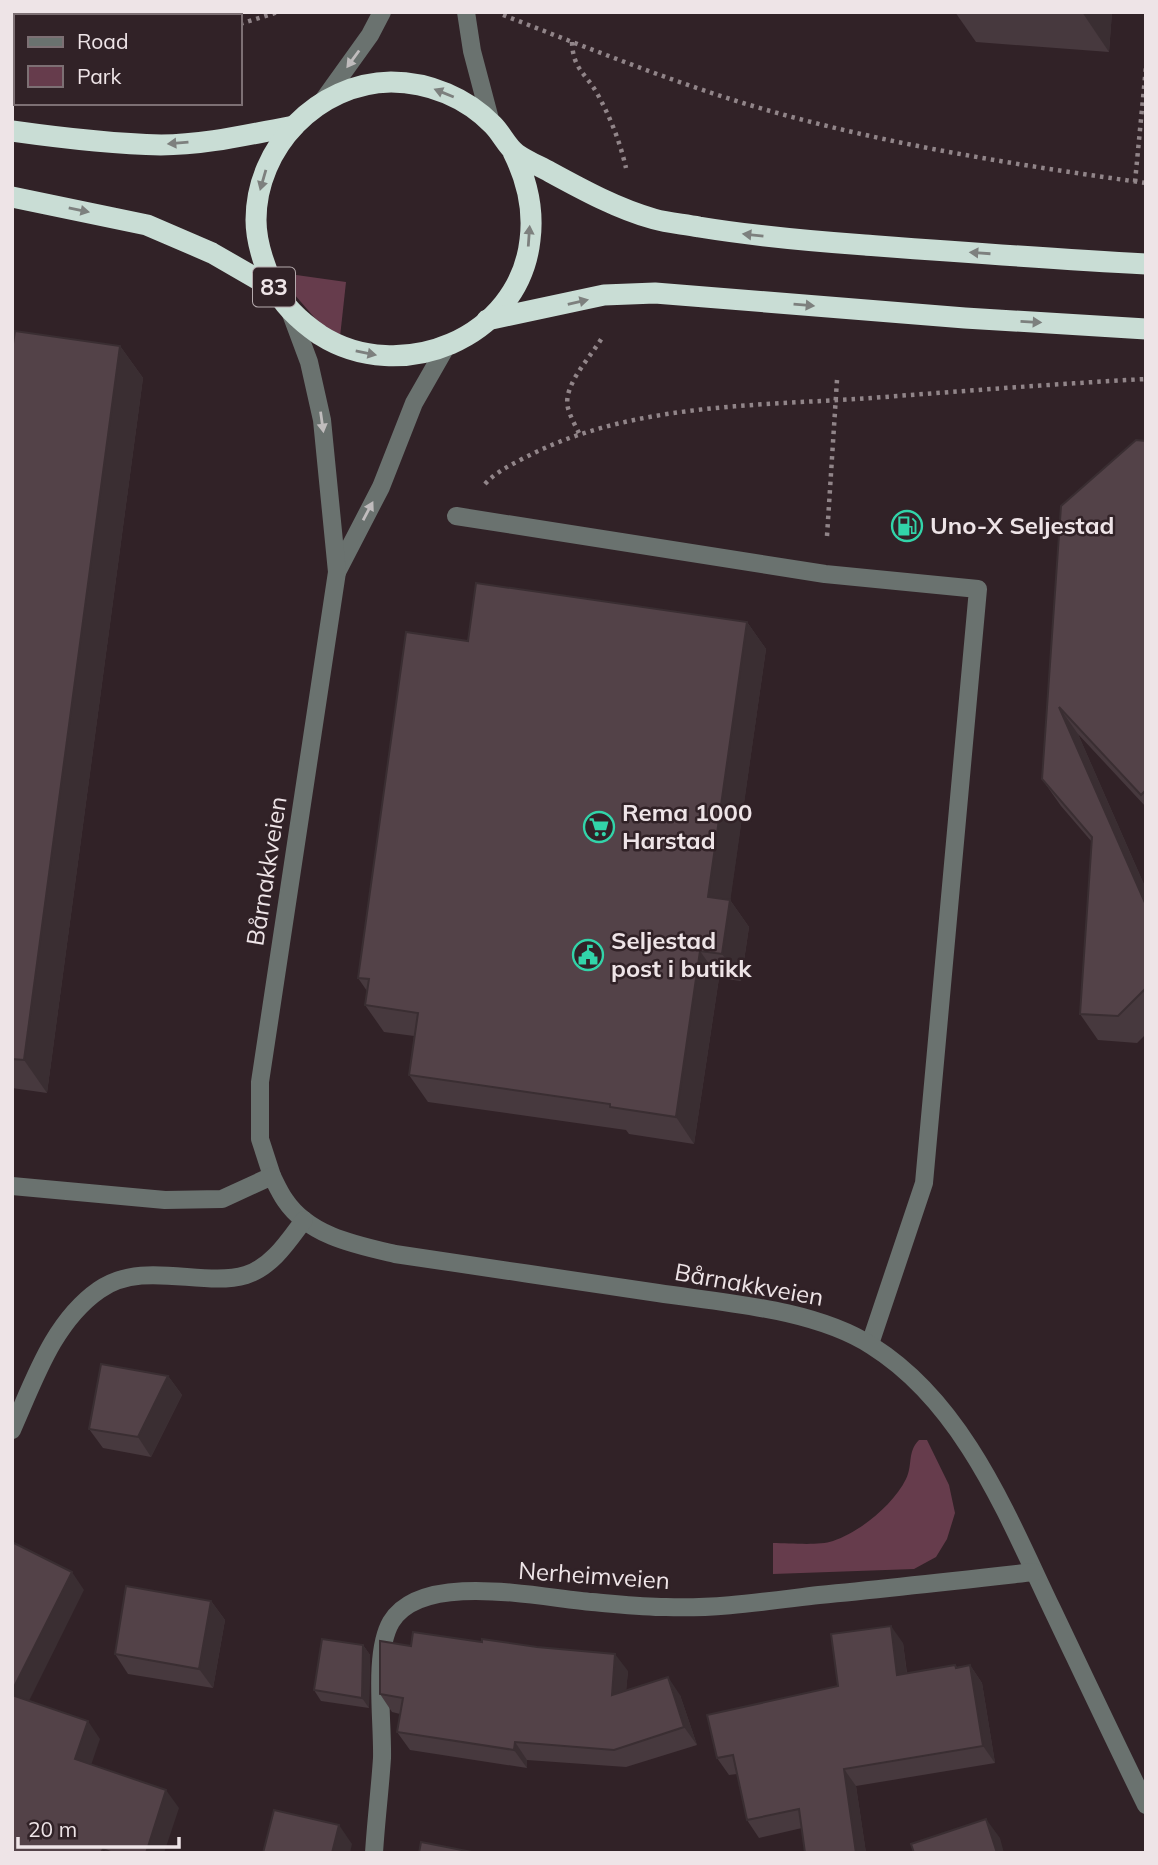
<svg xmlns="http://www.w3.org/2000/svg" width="1158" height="1865" viewBox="0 0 1158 1865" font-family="Mulish,sans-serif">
	<rect width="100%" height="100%" fill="#312227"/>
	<g fill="#663c4c">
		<path d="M275,272L346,282L339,346Z"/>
		<path d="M919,1440H927L949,1485L955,1513L947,1539L936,1557L914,1569L773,1574V1543C790,1543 818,1546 833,1541C860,1532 893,1505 906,1479C913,1465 907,1452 919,1440Z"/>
	</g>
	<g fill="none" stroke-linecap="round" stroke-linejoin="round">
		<g stroke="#918589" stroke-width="4.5" stroke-dasharray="3.5 5" stroke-linecap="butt">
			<path d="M129,12H163"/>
			<path d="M503,15C583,46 662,78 743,103C875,143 1010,164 1146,183"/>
			<path d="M240,24L278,12"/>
			<path d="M572,42C573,70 586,73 598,95C611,119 620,142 626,168"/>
			<path d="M12,67H16"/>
			<path d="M1135,182L1146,67"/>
			<path d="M579,433C575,425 570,416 568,408C562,385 592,356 603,336"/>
			<path d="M485,484C496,472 509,466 524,458C629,403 756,406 871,398C963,391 1054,384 1146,379"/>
			<path d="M827,536L837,380"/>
		</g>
		<g stroke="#6a726f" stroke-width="18">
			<path d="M466,12L472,51L491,123"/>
			<path d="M322,102L370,35L382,12"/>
			<path d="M456,516L825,574L978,589L924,1183L870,1344"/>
			<path d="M337,572L381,487L414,403L446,347"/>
			<path d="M272,1176L260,1139V1082L337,572L322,420L309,362L290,311"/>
			<path d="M12,1186L165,1200L222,1199L272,1176C276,1184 280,1193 285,1200C309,1236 356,1245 395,1254C483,1267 570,1280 658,1293C725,1303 815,1309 872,1346C964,1404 1007,1515 1052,1609C1083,1674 1114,1740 1146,1805"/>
			<path d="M12,1430C34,1381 53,1322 99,1290C143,1259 202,1288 246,1275C272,1267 289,1240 304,1220"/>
			<path d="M374,1853C376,1821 380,1789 382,1758C383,1721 373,1653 391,1622C422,1570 541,1598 592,1602C617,1604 641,1607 666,1607C717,1609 768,1601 819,1595C891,1588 962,1580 1034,1572"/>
		</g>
		<g stroke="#c9ddd5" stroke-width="21">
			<path d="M12,131C62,138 111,144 161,145C206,145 250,134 294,126"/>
			<path d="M513,152C527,180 534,209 530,240C519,339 400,386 320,335C301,322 283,306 273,285C264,265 256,243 256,220C256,147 318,83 391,82C429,82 467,98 493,125C502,134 507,147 517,154C527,161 539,166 550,172C583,190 618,209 654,219C668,223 684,224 699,227C754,236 809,241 865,245C959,252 1052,259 1146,264"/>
			<path d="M12,197L147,225L212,253L276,290"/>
			<path d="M487,320L604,295L655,293L965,318L1146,329"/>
		</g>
	</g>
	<g fill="#47393e">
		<path d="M955,12H1112L1109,52L976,42Z"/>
		<path d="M120,346L143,378L47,1093L12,1088V350Z"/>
		<path d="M1146,441V807L1078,734L1146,889V1034L1137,1043L1098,1040L1080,1014L1092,842L1061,806L1042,779L1061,506Z"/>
		<path d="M747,622L766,649L730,900L749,927L741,981L719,978L694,1144L629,1134L626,1130L428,1102L409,1075L414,1036L384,1032L365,1005L367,991L358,978L468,641Z"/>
		<path d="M168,1376L182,1395L151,1457L103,1448L89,1429Z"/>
		<path d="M211,1601L225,1620L213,1688L128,1674L115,1654Z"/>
		<path d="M903,1643L907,1673L955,1665L957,1667L970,1665L982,1683L995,1763L856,1786L866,1853H805L802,1828L759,1838L747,1820L737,1774L729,1775L717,1758L838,1686Z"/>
		<path d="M363,1645L370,1655L369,1708L321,1701L314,1690Z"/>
		<path d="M628,1671L626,1691L680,1695L697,1745L626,1767L527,1760V1768L410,1750L397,1732L400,1714L392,1712L380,1694Z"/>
	</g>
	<g fill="#3a2e32">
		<path d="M1082,12H1112L1109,52Z"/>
		<path d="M120,346L143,378L47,1093L24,1060Z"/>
		<path d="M747,622L766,649L727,924L708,897Z"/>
		<path d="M1059,707L1078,734L1146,889V905Z"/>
		<path d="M730,900L749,927L741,981L722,954Z"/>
		<path d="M700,951L719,978L694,1144L676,1117Z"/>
		<path d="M168,1376L182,1395L151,1457L138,1437Z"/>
		<path d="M72,1572L84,1590L23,1713L12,1698V1691Z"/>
		<path d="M211,1601L225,1620L213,1688L199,1669Z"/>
		<path d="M891,1626L903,1643L909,1692L897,1675Z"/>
		<path d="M363,1645L370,1655L369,1708L362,1698Z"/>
		<path d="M615,1654L628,1671L624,1713L612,1695Z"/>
		<path d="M970,1665L982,1683L995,1763L983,1746Z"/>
		<path d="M668,1677L680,1695L697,1745L684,1727Z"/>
		<path d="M88,1721L100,1739L87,1777L75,1759Z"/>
		<path d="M515,1742L527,1760V1768L514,1750Z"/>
		<path d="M844,1769L856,1786L866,1853H856Z"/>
		<path d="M166,1790L179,1808L164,1853H146Z"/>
		<path d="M986,1819L1000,1838L1004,1853H997Z"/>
		<path d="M339,1825L352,1844L350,1853H332Z"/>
	</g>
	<g fill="#534248" stroke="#3a2e32" stroke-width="2">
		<path d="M15,331L120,346L24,1060L12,1059V350Z"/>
		<path d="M1136,440L1146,441V790L1141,795L1059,707L1146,905V988L1118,1016L1080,1014L1092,837L1042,779L1061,506Z"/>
		<path d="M476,583L747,622L708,897L730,900L722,954L700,951L676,1117L610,1107V1104L409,1075L418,1013L365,1005L369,979L358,978L406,632L468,641Z"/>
		<path d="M101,1364L168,1376L138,1437L89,1429Z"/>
		<path d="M12,1542L72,1572L12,1691Z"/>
		<path d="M126,1586L211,1601L199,1669L115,1654Z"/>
		<path d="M891,1626L897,1675L955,1665L956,1668L970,1665L983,1746L844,1769L856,1853H805L799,1809L747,1820L733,1755L717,1758L707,1715L838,1686L831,1634Z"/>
		<path d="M413,1632L482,1642V1639L537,1647L615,1654L612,1695L668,1677L684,1727L614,1750L515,1742L514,1750L397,1732L403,1698L380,1694V1641L411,1646Z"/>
		<path d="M322,1639L363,1645L362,1698L314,1690Z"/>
		<path d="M12,1695L88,1721L75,1759L166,1790L146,1853H113L103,1849L101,1853H12Z"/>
		<path d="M274,1810L339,1825L332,1853H263Z"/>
		<path d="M986,1819L997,1853H914L911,1844Z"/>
		<path d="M421,1842L477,1853H419Z"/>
	</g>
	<defs><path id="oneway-solid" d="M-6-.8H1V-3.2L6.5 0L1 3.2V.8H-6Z" transform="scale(1.75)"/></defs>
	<g fill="#c0bcbd">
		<use href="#oneway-solid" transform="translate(353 59) rotate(126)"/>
		<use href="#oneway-solid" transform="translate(322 422) rotate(82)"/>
		<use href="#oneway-solid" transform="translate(368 511) rotate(-62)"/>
	</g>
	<g fill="#7d807e">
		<use href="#oneway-solid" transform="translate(444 93) rotate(-158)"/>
		<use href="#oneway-solid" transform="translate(178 143) rotate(175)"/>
		<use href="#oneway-solid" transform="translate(263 180) rotate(106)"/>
		<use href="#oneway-solid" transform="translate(79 210) rotate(12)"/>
		<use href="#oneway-solid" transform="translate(753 235) rotate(-174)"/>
		<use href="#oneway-solid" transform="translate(529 236) rotate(-86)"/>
		<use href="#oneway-solid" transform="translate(980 253) rotate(-176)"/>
		<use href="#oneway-solid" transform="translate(578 302) rotate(-13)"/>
		<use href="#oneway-solid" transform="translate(804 305) rotate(5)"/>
		<use href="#oneway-solid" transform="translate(1031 322) rotate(3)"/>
		<use href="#oneway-solid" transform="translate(366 353) rotate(11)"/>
	</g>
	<defs>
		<g id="fuel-ring" transform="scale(1.575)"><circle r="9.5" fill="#312227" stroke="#32d4a9" stroke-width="1.5"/><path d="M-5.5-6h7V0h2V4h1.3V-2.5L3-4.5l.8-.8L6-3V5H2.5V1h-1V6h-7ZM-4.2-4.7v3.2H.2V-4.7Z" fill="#32d4a9"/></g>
		<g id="supermarket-ring" transform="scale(1.575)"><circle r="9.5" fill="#312227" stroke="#32d4a9" stroke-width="1.5"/><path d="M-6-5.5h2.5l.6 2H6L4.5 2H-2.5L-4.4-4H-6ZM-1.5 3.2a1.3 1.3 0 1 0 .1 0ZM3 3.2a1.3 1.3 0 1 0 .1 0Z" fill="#32d4a9"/></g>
		<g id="civic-ring" transform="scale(1.575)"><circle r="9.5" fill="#312227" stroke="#32d4a9" stroke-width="1.5"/><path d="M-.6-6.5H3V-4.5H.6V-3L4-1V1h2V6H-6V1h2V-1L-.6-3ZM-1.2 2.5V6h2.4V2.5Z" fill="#32d4a9"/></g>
	</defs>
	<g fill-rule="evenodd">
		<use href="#fuel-ring" x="907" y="526"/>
		<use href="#supermarket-ring" x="599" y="827"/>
		<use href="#civic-ring" x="588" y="955"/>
	</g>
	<g text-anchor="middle" stroke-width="5" stroke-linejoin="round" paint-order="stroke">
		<rect fill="#312227" stroke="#b5aaad" stroke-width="2" x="253" y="267.5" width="42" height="39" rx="5"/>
		<g font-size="23" font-weight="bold" fill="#eee4e7">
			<text x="274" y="295">83</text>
		</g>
		<g font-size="24" font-weight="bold" fill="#eee4e7" stroke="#312227" text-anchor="start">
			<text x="930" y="534">Uno-X Seljestad</text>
			<text x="622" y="821">Rema 1000<tspan x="622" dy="28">Harstad</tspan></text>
			<text x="611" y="949">Seljestad<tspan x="611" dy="28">post i butikk</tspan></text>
		</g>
		<g font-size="24" fill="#eee4e7" stroke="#312227">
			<text transform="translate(267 871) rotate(-81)" y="8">Bårnakkveien</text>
			<text transform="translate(749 1285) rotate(10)" y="8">Bårnakkveien</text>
			<text transform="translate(594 1576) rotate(4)" y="8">Nerheimveien</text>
		</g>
	</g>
	<rect width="1158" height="1865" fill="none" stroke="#eee4e7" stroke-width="28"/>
	<rect x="14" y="14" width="228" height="91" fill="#312227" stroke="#7d7074" stroke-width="2"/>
	<rect x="28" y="37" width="35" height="10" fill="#6a726f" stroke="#7d7074" stroke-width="2"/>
	<text x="77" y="49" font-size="21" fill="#eee4e7">Road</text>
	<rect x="28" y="66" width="35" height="21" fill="#663c4c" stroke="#7d7074" stroke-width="2"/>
	<text x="77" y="84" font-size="21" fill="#eee4e7">Park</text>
	<path d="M18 1837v10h161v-10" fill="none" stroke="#eee4e7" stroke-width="3.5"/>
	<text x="28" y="1837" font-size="21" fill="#eee4e7" stroke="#312227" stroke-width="5" paint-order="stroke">20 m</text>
</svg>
